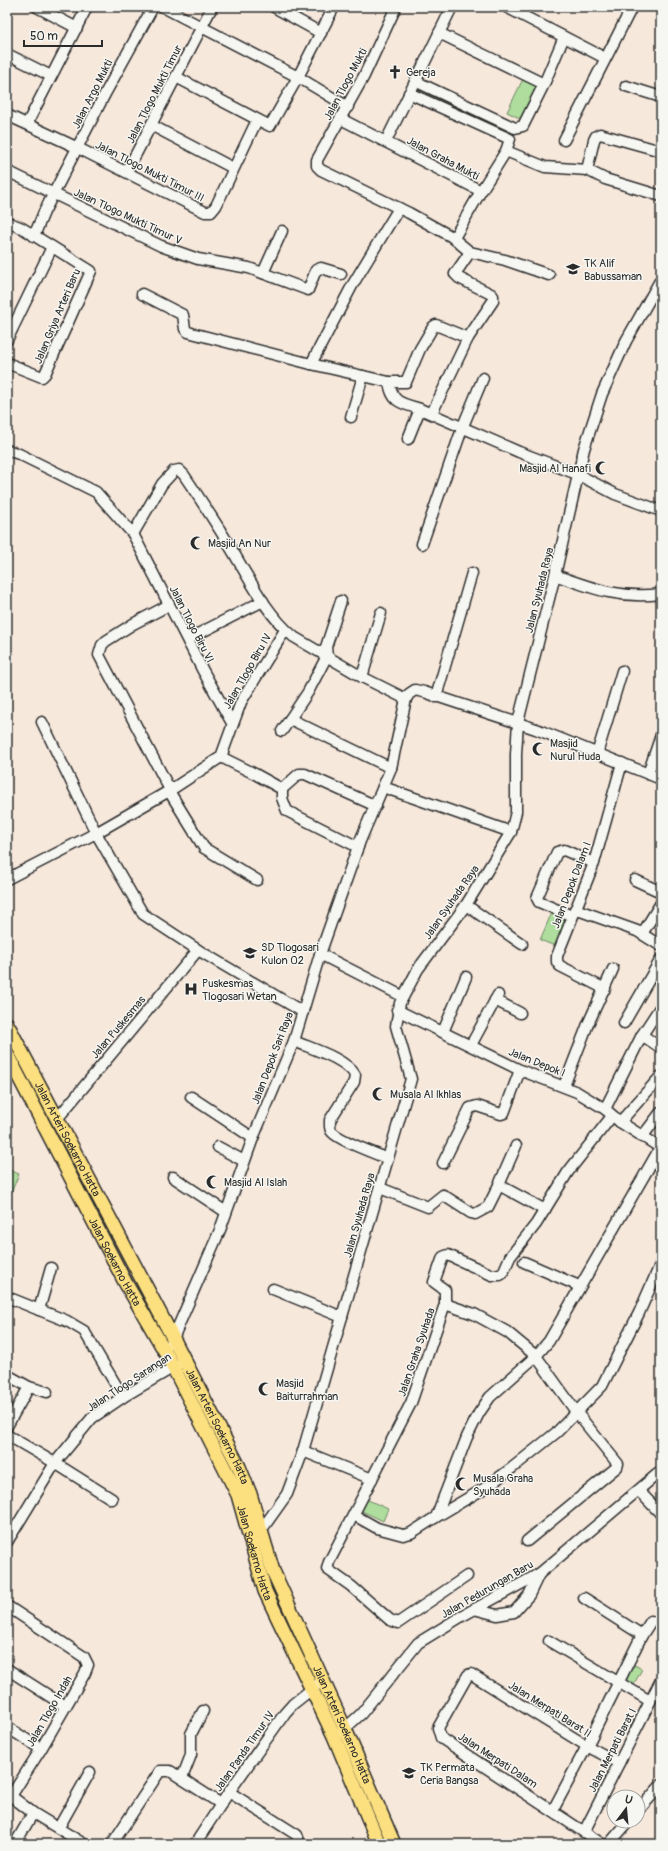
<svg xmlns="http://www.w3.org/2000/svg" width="668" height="1851" viewBox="0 0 668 1851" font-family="Pangolin,sans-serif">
	<rect width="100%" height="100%" fill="#f7e8dc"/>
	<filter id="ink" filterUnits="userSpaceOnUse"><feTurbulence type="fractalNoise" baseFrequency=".025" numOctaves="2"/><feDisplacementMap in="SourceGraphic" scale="8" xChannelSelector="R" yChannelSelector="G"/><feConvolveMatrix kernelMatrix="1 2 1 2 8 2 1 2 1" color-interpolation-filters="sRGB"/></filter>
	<g filter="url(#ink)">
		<g fill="#aedd9d" stroke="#6c8464">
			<path d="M523,79L538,87L521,119L507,112Z"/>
			<path d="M552,912L567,918L555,946L540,940Z"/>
			<path d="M7,1169L19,1174L11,1193L7,1192Z"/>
			<path d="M366,1499L388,1509L383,1521L360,1510Z"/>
			<path d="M633,1664L642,1669L633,1686L623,1680Z"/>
		</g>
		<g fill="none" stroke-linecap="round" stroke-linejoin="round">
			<g stroke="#2b2b2b" stroke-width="13">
				<g id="minor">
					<path d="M37,7L77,28"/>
					<path d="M163,7L298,77L348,107"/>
					<path d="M274,7L321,33"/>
					<path d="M506,7L605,58"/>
					<path d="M439,33L544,84"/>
					<path d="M7,54L51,76"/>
					<path d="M176,77L270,126L298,77L334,7"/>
					<path d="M415,81L515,128L523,126L544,84L564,37"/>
					<path d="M626,86L661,97"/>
					<path d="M409,93L510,139L506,151L481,191"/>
					<path d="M7,115L78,148L205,212H211L216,206L257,120"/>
					<path d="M341,119L481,191L454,238L409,213L321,170L317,166V160L364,76L396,7"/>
					<path d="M27,124L87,7"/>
					<path d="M151,125L233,168"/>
					<path d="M564,140L632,7"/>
					<path d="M386,141L452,7"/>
					<path d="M506,151L545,167L587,170L605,179L661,196"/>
					<path d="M587,170L594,140L596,136L600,134L661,151"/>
					<path d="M7,171L161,246L198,259L249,268L308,290L316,270L321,268L341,274"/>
					<path d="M126,171L136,154L212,7"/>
					<path d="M7,222L22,228L91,271L45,374L42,377L7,363"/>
					<path d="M34,236L44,212L106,92L153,7"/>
					<path d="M453,238L470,252L505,260L549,275"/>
					<path d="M263,273L282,231"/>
					<path d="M142,294L183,315L185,329L188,332L311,364L389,382H406L420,349L433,327L436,325L468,338"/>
					<path d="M7,340L52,247"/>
					<path d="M311,364L353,284L399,208"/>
					<path d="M389,382C392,403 401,403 420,409"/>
					<path d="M432,413L468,338L493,301V296L491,294L459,278L455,274L470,252"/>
					<path d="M351,417L363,376"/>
					<path d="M408,439L420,409L519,452L577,474L615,494L661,511"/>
					<path d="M7,450L19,454L96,492L133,534L202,669L232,723"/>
					<path d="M133,534L162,484L174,471L179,470L184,475C200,499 217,524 232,550C250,580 267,615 294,637L362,677L406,699"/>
					<path d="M422,544L463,426L483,378"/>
					<path d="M555,575C594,589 619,599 661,594"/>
					<path d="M169,605L133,624L106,641L102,645L99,655L170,790"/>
					<path d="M188,639L263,601"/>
					<path d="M327,656L326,647L341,601"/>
					<path d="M362,677L381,613"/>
					<path d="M436,697L472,573"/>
					<path d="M290,719L391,768"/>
					<path d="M42,722L96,833L143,914L198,950L303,1012"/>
					<path d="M282,731L308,692L327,656"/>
					<path d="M597,754L622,671"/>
					<path d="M221,757L255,774L282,789V798L287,811L358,847"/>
					<path d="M648,774L661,735"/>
					<path d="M383,787L511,832"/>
					<path d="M282,789L299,774H305L376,806"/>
					<path d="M169,791L204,848L257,880"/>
					<path d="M7,879L96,833L169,791L221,757L241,702L285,630"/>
					<path d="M635,880L661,892"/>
					<path d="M466,905L522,944"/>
					<path d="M575,909L637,931L661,946"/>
					<path d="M572,916L539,902L537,898L557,852L564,850L594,863"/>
					<path d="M642,934L661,903"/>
					<path d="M320,954L402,996"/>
					<path d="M605,989L560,966L557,962V956L594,863L622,763"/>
					<path d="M495,1000L520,1013"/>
					<path d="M397,1010L520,1070L577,1092L605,1109L620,1122L661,1148"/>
					<path d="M624,1023L661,959"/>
					<path d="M443,1032L466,977"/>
					<path d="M642,1035L661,1048"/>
					<path d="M294,1041C312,1049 345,1058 355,1075L354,1082L330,1120C330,1125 329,1129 332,1132C340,1141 375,1153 388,1159"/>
					<path d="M471,1045L498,995"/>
					<path d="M564,1086L588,1024L613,969"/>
					<path d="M191,1097L253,1138"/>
					<path d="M605,1109L642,1035L661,1006"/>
					<path d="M57,1119L198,950"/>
					<path d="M620,1122L661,1076"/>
					<path d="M642,1137L661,1112"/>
					<path d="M218,1147L244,1161"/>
					<path d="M443,1163L470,1108L477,1106L501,1114L504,1113L520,1070"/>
					<path d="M173,1177L226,1212"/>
					<path d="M499,1185L516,1146"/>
					<path d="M380,1188L428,1207L443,1195L471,1213L475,1214L488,1207L499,1185L545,1210"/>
					<path d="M524,1262L579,1286"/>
					<path d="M273,1289L342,1317"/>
					<path d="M7,1297L67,1321L84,1331L123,1397"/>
					<path d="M445,1304V1290L434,1282L443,1257L448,1255L492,1275H500L503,1273L510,1257L536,1224L568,1172L612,1116"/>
					<path d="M39,1310L51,1268"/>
					<path d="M171,1343L220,1230L253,1138L294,1041L320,954L360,841L391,768L406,699L409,694L415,690L424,692L536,729L661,779"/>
					<path d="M11,1377L29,1387L47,1392"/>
					<path d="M7,1426L29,1387"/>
					<path d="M7,1435L55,1463L112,1499"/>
					<path d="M303,1451L372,1479"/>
					<path d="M639,1491L661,1514"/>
					<path d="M354,1515L377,1528L403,1535L411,1533L436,1517L467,1437L479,1413L490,1397L536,1356L549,1341L660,1148"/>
					<path d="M436,1517L485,1488L512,1468L557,1432L602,1386L639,1313L661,1263"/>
					<path d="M260,1532L287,1494L303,1451L411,1079L396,1026L400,1003L418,969L466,905L511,832L516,812V754L518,722L555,575L584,449L602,394L626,341L661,279"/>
					<path d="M7,1542L55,1463L92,1418L123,1397L179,1364"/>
					<path d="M467,1576L398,1623L390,1620L351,1586L327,1569L329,1562L411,1403L445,1304L474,1314L507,1332L536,1356L577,1413L618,1464L617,1467L527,1541"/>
					<path d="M584,1598L642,1635"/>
					<path d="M7,1606L84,1657L88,1665L85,1673L41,1749L11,1796"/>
					<path d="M474,1609L497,1615L514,1612L529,1595L539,1574"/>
					<path d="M549,1641L650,1701"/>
					<path d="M7,1669L65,1706"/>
					<path d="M7,1727L41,1749"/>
					<path d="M341,1732L361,1714L418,1643L462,1616L539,1574L661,1471"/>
					<path d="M182,1778L191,1755V1734L203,1711"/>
					<path d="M229,1792L297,1835L300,1844"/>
					<path d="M7,1793L33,1813L84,1844"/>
					<path d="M553,1810L587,1746L642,1635L651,1621"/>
					<path d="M638,1811L661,1785"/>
					<path d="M59,1827L90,1772"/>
					<path d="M584,1832L661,1680"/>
					<path d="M15,1844L33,1813"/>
					<path d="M112,1844L160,1771H170L221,1804"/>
					<path d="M195,1844L229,1792L285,1713L293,1704L322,1681"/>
					<path d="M602,1844L441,1738L438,1728L468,1675L471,1674L587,1746L619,1763"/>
					<path d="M609,1844L629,1821"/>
				</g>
			</g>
			<g stroke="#2b2b2b" stroke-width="16">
				<g id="major">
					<path id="s1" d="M7,1024L173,1338L239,1467L250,1494L273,1571L345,1729L394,1844"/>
					<path id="s2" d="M7,1054L125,1282L166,1353L238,1495L265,1591L334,1736L379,1844"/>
				</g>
			</g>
			<use href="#minor" stroke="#f6f6f2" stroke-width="10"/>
			<use href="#major" stroke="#fce080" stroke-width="13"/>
		</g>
	</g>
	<defs>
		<g id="church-bare" transform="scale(1.08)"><path d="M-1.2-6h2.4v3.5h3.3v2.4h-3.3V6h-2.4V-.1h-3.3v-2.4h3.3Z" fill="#2b2b2b" stroke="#f6f6f2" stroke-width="2.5" paint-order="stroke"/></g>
		<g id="school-bare" transform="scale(1.08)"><path d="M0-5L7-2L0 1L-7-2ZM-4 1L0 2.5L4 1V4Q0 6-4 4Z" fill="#2b2b2b" stroke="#f6f6f2" stroke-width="2.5" paint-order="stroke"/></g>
		<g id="mosque-bare" transform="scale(1.08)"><path d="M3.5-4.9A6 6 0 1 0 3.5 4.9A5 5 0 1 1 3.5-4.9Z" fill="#2b2b2b" stroke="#f6f6f2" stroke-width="2.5" paint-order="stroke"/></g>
		<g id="hospital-bare" transform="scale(1.08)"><path d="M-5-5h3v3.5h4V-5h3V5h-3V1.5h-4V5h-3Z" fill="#2b2b2b" stroke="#f6f6f2" stroke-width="2.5" paint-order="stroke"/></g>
	</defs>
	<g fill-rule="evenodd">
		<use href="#church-bare" x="395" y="72"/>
		<use href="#school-bare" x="573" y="269"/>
		<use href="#mosque-bare" x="602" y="468"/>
		<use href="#mosque-bare" x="197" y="543"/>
		<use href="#mosque-bare" x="539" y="749"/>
		<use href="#school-bare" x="250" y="953"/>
		<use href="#hospital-bare" x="191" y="989"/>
		<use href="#mosque-bare" x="379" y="1094"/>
		<use href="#mosque-bare" x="213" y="1182"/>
		<use href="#mosque-bare" x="265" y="1389"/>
		<use href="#mosque-bare" x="462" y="1484"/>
		<use href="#school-bare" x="409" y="1773"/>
	</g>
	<g text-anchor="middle" stroke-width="3" stroke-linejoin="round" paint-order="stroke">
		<g font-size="11" fill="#2b2b2b" stroke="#f6f6f2" text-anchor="start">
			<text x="406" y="76">Gereja</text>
			<text x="584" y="267">TK Alif<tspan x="584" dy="13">Babussaman</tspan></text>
			<text x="591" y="472" text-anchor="end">Masjid Al Hanafi</text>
			<text x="208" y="547">Masjid An Nur</text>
			<text x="550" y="747">Masjid<tspan x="550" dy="13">Nurul Huda</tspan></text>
			<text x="261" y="951">SD Tlogosari<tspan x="261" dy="13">Kulon 02</tspan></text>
			<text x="202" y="987">Puskesmas<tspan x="202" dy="13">Tlogosari Wetan</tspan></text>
			<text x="390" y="1098">Musala Al Ikhlas</text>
			<text x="224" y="1186">Masjid Al Islah</text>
			<text x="276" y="1387">Masjid<tspan x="276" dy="13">Baiturrahman</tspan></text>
			<text x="473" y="1482">Musala Graha<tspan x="473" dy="13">Syuhada</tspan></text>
			<text x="420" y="1771">TK Permata<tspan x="420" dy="13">Ceria Bangsa</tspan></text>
		</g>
		<g font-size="11" fill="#2b2b2b" stroke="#f6f6f2">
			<text transform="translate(345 84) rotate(-62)" y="4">Jalan Tlogo Mukti</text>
			<text transform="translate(92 94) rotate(-63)" y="4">Jalan Argo Mukti</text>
			<text transform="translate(154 94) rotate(-63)" y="4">Jalan Tlogo Mukti Timur</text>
			<text transform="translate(443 158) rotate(28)" y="4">Jalan Graha Mukti</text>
			<text transform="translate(150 171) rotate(27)" y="4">Jalan Tlogo Mukti Timur III</text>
			<text transform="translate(128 216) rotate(25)" y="4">Jalan Tlogo Mukti Timur V</text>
			<text transform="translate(57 316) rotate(-67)" y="4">Jalan Griya Arteri Baru</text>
			<text transform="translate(539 590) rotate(-76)" y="4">Jalan Syuhada Raya</text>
			<text transform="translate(192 624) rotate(63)" y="4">Jalan Tlogo Biru VI</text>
			<text transform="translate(247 671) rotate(-60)" y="4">Jalan Tlogo Biru IV</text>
			<text transform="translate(571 885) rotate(-69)" y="4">Jalan Depok Dalam I</text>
			<text transform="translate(451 902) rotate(-55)" y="4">Jalan Syuhada Raya</text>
			<text transform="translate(118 1027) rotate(-50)" y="4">Jalan Puskesmas</text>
			<text transform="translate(272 1058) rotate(-69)" y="4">Jalan Depok Sari Raya</text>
			<text transform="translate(537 1062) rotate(22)" y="4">Jalan Depok I</text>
			<text dy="4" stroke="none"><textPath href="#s1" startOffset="130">Jalan Arteri Soekarno Hatta</textPath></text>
			<text transform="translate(359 1215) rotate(-74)" y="4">Jalan Syuhada Raya</text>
			<text dy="4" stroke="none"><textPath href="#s2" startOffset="234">Jalan Soekarno Hatta</textPath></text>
			<text transform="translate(416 1352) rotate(-71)" y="4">Jalan Graha Syuhada</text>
			<text transform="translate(129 1382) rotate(-33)" y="4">Jalan Tlogo Sarangan</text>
			<text dy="4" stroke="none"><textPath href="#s1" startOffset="454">Jalan Arteri Soekarno Hatta</textPath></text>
			<text dy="4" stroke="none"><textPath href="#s2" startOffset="558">Jalan Soekarno Hatta</textPath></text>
			<text transform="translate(487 1589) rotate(-30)" y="4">Jalan Pedurungan Baru</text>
			<text transform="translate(550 1709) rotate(32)" y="4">Jalan Merpati Barat II</text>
			<text transform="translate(49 1711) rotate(-60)" y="4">Jalan Tlogo Indah</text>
			<text dy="4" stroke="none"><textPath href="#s1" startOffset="778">Jalan Arteri Soekarno Hatta</textPath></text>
			<text transform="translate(612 1750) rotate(-63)" y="4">Jalan Merpati Barat I</text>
			<text transform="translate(244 1751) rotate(-55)" y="4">Jalan Panda Timur IV</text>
			<text transform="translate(498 1760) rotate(33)" y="4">Jalan Merpati Dalam</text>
		</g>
	</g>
	<rect width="668" height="1851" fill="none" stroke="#f6f6f2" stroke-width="24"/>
	<rect x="12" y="12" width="644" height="1827" fill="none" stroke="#2b2b2b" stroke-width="1.5" filter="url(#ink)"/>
	<g transform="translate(626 1809) rotate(16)"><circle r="19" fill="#f6f6f2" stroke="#a5a5a2"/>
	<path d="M0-3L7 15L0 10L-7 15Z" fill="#2b2b2b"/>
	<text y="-6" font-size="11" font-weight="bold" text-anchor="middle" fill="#2b2b2b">U</text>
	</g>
	<path d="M24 40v6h78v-6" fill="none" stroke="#2b2b2b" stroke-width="2"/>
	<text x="30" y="40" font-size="12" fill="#2b2b2b" stroke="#f6f6f2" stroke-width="3" paint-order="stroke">50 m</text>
</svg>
